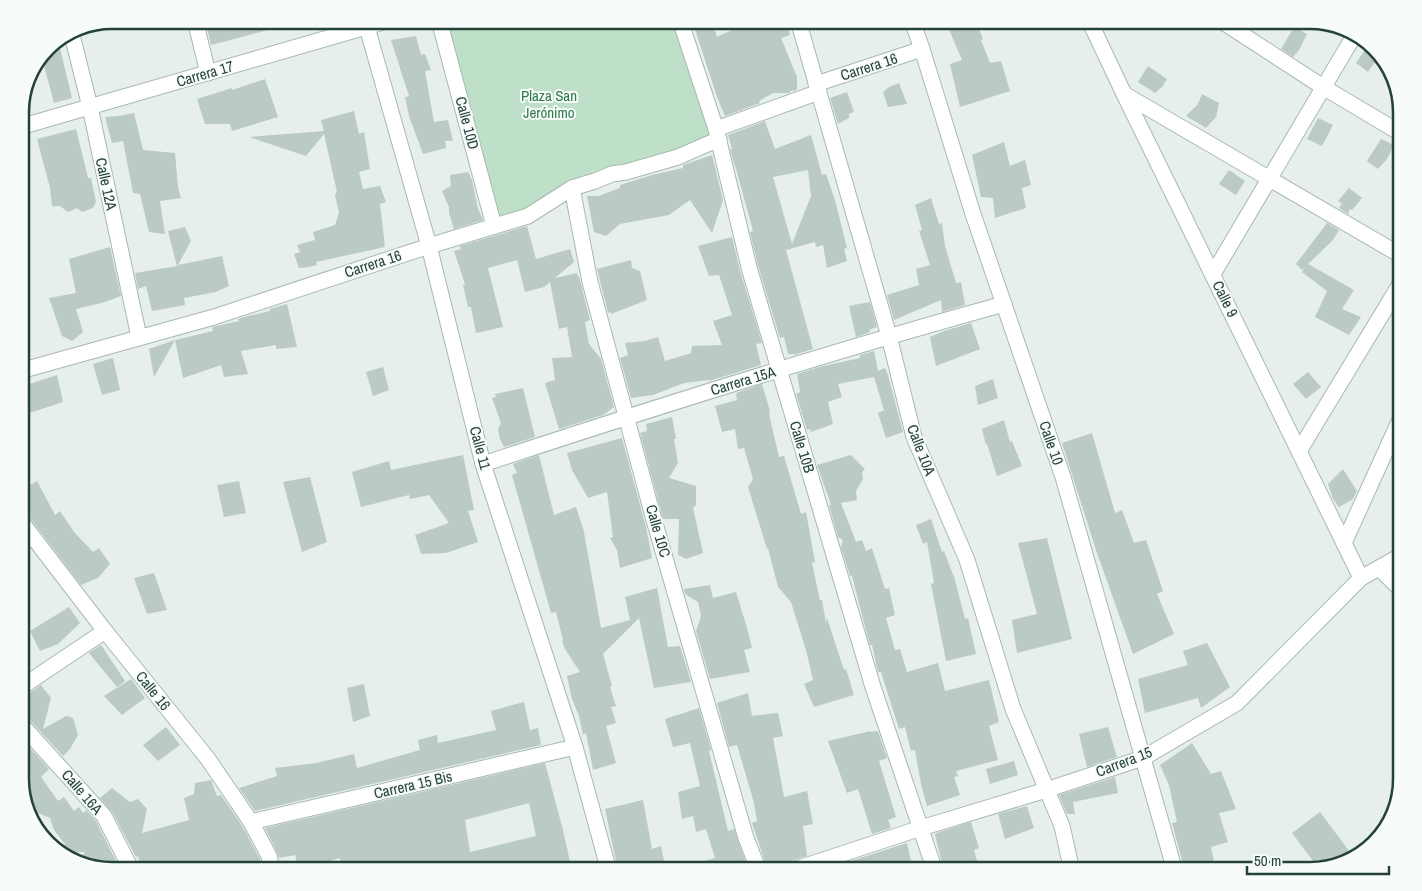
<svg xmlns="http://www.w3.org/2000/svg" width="1422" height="891" viewBox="0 0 1422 891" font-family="'Archivo Narrow',sans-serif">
	<rect width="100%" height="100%" fill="#e6efeb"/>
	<path fill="#bfe0c8" d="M440,20H677L715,138L526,214L494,225Z"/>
	<g fill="#bbcac4" fill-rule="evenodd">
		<path d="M205,20H286L287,25L211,45Z"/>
		<path d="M692,20H712L717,37L732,30L759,22L760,20H786L790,35L781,38L797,77V90L794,91L792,90L789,93H773L759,101L760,103L725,116L717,97Z"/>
		<path d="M945,20H975L983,39L981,40L990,63L1001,61L1010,91L960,107L950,64L962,60Z"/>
		<path d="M1294,27L1307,34L1299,50L1293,57L1281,49Z"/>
		<path d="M416,36L421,55L425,54L431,70L425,71L434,122L448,120L453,141H445L446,148L423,154L409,116L405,97L409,96L391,40Z"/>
		<path d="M58,40L72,98L54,103L42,58L47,47Z"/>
		<path d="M1365,50L1377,59L1368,72L1356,63Z"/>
		<path d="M1148,66L1167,79L1163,86L1155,93L1138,82Z"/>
		<path d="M265,79L278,117L232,131L230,124H205L197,99L232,88V90Z"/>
		<path d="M899,83L907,104L888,107L883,92L889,87Z"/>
		<path d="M847,92L854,112L849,114V118L838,124L830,98Z"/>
		<path d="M1202,94L1219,103L1216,117L1206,128L1186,116L1198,104Z"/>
		<path d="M354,111L359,134L364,132L370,169L359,172L363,189L380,186L386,202L380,204L385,247L316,262L317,265L309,267L299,268L294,254L300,252L297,245L315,240L313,232L335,225L339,213L335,195L337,192L324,134L306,156L249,137L324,131L321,120Z"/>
		<path d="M134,113L143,150L175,153L178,187L181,198L160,201L165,234L149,232L140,194L133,193L123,141L112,143L105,117L119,116Z"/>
		<path d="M1318,118L1333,125L1322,146L1307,139Z"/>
		<path d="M765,121L775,149L811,135L822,175L826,174L835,200L847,248L844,249L847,261L827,268L823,245L816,247L815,242L786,250L813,349L794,355V354H788L784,337L780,338L759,269L750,232L753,231L735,165V167L730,149H732L728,135ZM808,170L811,196L792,244L773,177Z"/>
		<path d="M76,129L88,178H91L96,202L93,208L82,212L77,208L68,212L60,206H52L50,188L37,139Z"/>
		<path d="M1381,139L1394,145L1387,159L1378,169L1367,161Z"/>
		<path d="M1004,142L1010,166L1025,160L1031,185L1022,188L1026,208L995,218L993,198L981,197L972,155Z"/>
		<path d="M712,155L723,200L712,233L690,200L669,215L620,224L606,236L594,232L587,196H598L620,188V185L652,175L683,168V165Z"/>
		<path d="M1229,170L1245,181L1236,195L1219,184Z"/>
		<path d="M468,172L472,180L478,209L483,220L454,229L449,213V207L442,191L451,186L450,175Z"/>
		<path d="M1349,188L1362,198L1352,210L1350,209L1348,214L1339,208L1342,204L1338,201Z"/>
		<path d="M931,198L939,224L942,223L945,246L956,283L961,282L965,305L942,312L941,300L894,320L887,295L919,285L916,269L930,265L919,231L922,230L915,205Z"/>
		<path d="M1327,223L1339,230L1333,240L1308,264L1354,290L1342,309L1361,317L1349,335L1315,317L1327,291L1302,272L1305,267L1302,270L1296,264Z"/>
		<path d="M527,226L536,259L570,249L574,262L555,278L577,273L578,277L579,276L590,320L585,322L589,344L601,359L614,407L603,415L559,429L545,383L555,380L552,358L572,357L567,327L559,329L550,282L544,287L525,292L517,260L488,268L503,327L476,333L471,307H468L463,285L465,284L454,251L461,249L460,246Z"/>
		<path d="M185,227L191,241L178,265L222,256L229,286L216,292L184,298L185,305L152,311L146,286L138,289L135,273L177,266L168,231Z"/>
		<path d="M732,237L741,274L762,343L756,344L761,365L709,381V380L684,383L653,395L631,398L620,358L628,355L625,343L644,341L658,337L665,361L691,353L692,346L722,345L713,321L732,315L719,275L709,276L698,246Z"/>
		<path d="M110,247L121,296L105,302L76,309L83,332L72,341L62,336L49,298L76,293L69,259Z"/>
		<path d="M631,260L632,268L640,271L647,300L611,314V312L608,313L597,269Z"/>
		<path d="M870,302L877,327L869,330L870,332L856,337L849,306Z"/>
		<path d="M287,304L297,347L276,349V345L241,351L248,374L224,377L221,365L183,378L175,340L213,331L212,327L239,321L238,319L248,316L270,311V309Z"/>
		<path d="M971,323L980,349L936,366L930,337L944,331Z"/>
		<path d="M175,340L154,377L149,349Z"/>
		<path d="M874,351L878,371L885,368L888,375L903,432L886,438L878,413L884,410L874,377L838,384L842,397L828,402L833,424L811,432L810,429L807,430L796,394L800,392L797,374L819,367L860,358V355Z"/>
		<path d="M113,358L120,390L102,395L93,364Z"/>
		<path d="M383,367L389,390L373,396L366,372Z"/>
		<path d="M1308,372L1321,387L1306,399L1293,384Z"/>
		<path d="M57,375L63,402L20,416V387Z"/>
		<path d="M993,379L998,398L978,405L975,386Z"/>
		<path d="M762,384L770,411L769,414L779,457L784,456L801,514L806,512L815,562L812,563L820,600H822L826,623L827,618L844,670L846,669L854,695L814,707L804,684L813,680L806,650L791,602L778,587L768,548L767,549L748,487L753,479L744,448L738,449L735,429L722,432L715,406L737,400L736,393Z"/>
		<path d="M523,388L535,437L504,447L500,439L498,429L501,423L492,398L496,397L495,394Z"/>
		<path d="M672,417L676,439H674L678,463L669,478L696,486V505L693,508L703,553L686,559L678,555L679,519H663L640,433L647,431L646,424Z"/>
		<path d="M1004,420L1010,442L1012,441L1022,466L997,476L987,444L986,445L982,429Z"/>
		<path d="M1092,433L1115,513L1122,510L1134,543L1146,540L1163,591L1157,594L1174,634L1133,654L1096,550L1062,443Z"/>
		<path d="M622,438L646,527L652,558L620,568L617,550L610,538L613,537L607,492L588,498L572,470L567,453Z"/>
		<path d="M463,455L474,510L468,511L478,542L446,553L421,554L415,535L449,523L429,495L410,499L409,495L361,507L352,472L389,461L391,470Z"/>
		<path d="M539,455L554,515L576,507L584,532L601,628L630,620L625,597L657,588L668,647L680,646L691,682L654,688L639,618L603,654L612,686L610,687L616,706L611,707L616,723L606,726L616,763L593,770L586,733L583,735L579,716L572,699L567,676L580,672L565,649L562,641L563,640L556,612L551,613L512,475L517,473L513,464Z"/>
		<path d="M851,455L865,469L862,472L863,479L856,491L857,500L841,503L856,542L862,540L866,551L872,548L885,589L889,588L895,615L886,618L895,650L900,649L907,672L938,663L945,691L989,680L999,722L989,726L998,760L956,771L958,776L954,777L960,795L927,806L921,784L915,750L911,751L905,727L899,729L881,672H878L872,645H870L865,627L852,576H850L841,547L843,540L838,537L829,505H831L817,465Z"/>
		<path d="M1343,469L1357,491L1353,499L1339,507L1333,499L1328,484Z"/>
		<path d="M310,477L327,542L302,552L283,482Z"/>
		<path d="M37,481L55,515L60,511L74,532L93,552L99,548L110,564L98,578L81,585L27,514L20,511V491Z"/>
		<path d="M239,481L246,513L224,517L217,485Z"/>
		<path d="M931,519L942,552L944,551L955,580L965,619L968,618L976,654L946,661L931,584L934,583L927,542L923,544L916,525Z"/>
		<path d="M1047,538L1072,639L1017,653L1012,620L1037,614L1018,543Z"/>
		<path d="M154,573L167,610L147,614L134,578Z"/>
		<path d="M710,585L713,598L736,592L747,628L752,648L744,650L750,672L710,679L696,631L701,616L698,602L685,594L684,589Z"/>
		<path d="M69,607L80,623L58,644L40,651L30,631Z"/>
		<path d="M1207,643L1230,687L1201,708L1198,698L1145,713L1138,679L1188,665L1183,651Z"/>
		<path d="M101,645L125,681L117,687L89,653Z"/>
		<path d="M131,679L145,698L122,715L104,696Z"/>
		<path d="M364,684L370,716L353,722L347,688Z"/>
		<path d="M41,685L51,698L43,729L66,716L73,718L78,735L70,749L63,756L27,717L20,714V698L25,696Z"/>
		<path d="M748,693L752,716L778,713L783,736L773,738L784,797L807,791L813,824L803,826L807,856L787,862L783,865L781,871H768L752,823L757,821L754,803L737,745L729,747L717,703Z"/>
		<path d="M524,702L530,730L538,728L541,745L255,811L239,788L277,776L275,768L316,763L354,754L357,768L420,750L418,740L437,735L438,743L496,730L491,711Z"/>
		<path d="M699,708L711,750L709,751L728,831L734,829L749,871H686L685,866L715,858L706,829L696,832L693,816L682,819L678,792L700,786L690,743L673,747L665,719Z"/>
		<path d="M166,727L180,745L158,761L143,745Z"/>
		<path d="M1108,727L1117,757L1087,767L1079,734Z"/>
		<path d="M871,731V732L878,731L887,758L879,761L896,817L888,820L891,828L872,834L858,789L847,793L828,741Z"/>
		<path d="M20,737L49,769L41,777L58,801L64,797L74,811L79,807L83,813L86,810L96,821L120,869L117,871H112L78,861L85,852L64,853L65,844L54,830L50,818L28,809L20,785Z"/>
		<path d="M1192,743L1211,774L1221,771L1236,809L1219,813L1228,842L1211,847L1216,871H1185L1172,823L1177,822L1169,785L1160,765Z"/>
		<path d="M1014,761L1018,775L990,784L986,769Z"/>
		<path d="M545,763L563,830L572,871H341L340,858L299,870L295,855L279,858L277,852L265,828ZM529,803L536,836L470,852L465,820Z"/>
		<path d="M1115,777L1118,793L1073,802L1075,814H1067L1059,795Z"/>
		<path d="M211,780L217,796L221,795L243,827L260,859L262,871H182L180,864L142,870L138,856L136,857L112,812L100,798L112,788L130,802L138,799L147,809L142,833L189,820L184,798L194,794L195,783Z"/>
		<path d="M643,800L652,849L661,846L666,871H618L605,809Z"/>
		<path d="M1027,806L1034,828L1005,839L998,814Z"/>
		<path d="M1320,812L1355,859L1319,869L1292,833Z"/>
		<path d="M971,822L979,848L974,850L980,871H944L935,835L936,833Z"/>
		<path d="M907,843L912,866L922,863L925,871H829V868Z"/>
	</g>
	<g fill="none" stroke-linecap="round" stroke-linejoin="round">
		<g stroke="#a8b8b2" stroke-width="17">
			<g id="minor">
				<path d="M195,20L208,73"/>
				<path d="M365,20L429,246L483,464L575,747L609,871"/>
				<path d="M439,20L494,226"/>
				<path d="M680,20L716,129L750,271L873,687L935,871"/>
				<path d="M798,20L889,336L914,437L967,560L1013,709L1062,826L1072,871"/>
				<path d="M912,20L922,49L973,214L1063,477L1175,871"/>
				<path d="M1089,20L1124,94L1361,578"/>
				<path d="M1220,20L1323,87L1402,134"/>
				<path d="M71,31L90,107L139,337"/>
				<path d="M816,84L922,49"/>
				<path d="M1124,94L1402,256"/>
				<path d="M20,127L390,20"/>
				<path d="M716,129L819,92"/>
				<path d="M572,188L590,282L654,520L746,838L759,871"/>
				<path d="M1213,274L1355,34"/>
				<path d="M20,371L214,317L429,246L528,216L572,188L595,181L612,174L626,172L678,157L719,139"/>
				<path d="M1299,451L1402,281"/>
				<path d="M483,464C656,407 829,352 1004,304"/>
				<path d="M20,520L105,631L208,759L251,822L269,856L272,871"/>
				<path d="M1344,543L1402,415"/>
				<path d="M1379,568L1402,591"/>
				<path d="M20,688L105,631"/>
				<path d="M20,723L104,816L132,871"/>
				<path d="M251,822L575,747"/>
				<path d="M790,871L921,828L1046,790L1143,758L1237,703L1361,578L1402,555"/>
			</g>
		</g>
		<use href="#minor" stroke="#fff" stroke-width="15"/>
	</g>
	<g text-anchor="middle" stroke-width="4" stroke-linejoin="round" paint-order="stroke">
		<g font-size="15" fill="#24423a" stroke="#f7fbf9">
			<text transform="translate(869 67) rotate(-18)" y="5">Carrera 16</text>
			<text transform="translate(205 74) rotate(-16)" y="5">Carrera 17</text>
			<text transform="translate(467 123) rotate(75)" y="5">Calle 10D</text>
			<text transform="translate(106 184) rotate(78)" y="5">Calle 12A</text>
			<text transform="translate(373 264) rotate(-18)" y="5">Carrera 16</text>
			<text transform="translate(1225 299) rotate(64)" y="5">Calle 9</text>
			<text transform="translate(743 381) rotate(-17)" y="5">Carrera 15A</text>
			<text transform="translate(1051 443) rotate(71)" y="5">Calle 10</text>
			<text transform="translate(802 447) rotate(73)" y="5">Calle 10B</text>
			<text transform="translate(480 448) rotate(75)" y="5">Calle 11</text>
			<text transform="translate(921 450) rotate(69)" y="5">Calle 10A</text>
			<text transform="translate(658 531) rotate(74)" y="5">Calle 10C</text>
			<text transform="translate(153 691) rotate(51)" y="5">Calle 16</text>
			<text transform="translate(1124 762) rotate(-21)" y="5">Carrera 15</text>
			<text transform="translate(413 785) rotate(-13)" y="5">Carrera 15 Bis</text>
			<text transform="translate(82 792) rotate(49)" y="5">Calle 16A</text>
		</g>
		<g font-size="15" fill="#2d7a4b" stroke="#f7fbf9">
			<text x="549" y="101">Plaza San<tspan x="549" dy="17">Jerónimo</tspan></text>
		</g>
	</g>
	<path d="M0 0H1422V891H0ZM112 29H1310A83 83 0 0 1 1393 112V779A83 83 0 0 1 1310 862H112A83 83 0 0 1 29 779V112A83 83 0 0 1 112 29Z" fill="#f7fbf9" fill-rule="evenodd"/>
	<path fill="none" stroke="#24423a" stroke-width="2.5" d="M112 29H1310A83 83 0 0 1 1393 112V779A83 83 0 0 1 1310 862H112A83 83 0 0 1 29 779V112A83 83 0 0 1 112 29Z"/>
	<path d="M1247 866v8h142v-8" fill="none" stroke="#24423a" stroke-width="2.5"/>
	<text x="1254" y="866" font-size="15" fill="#24423a" stroke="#f7fbf9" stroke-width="4" paint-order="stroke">50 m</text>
</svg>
